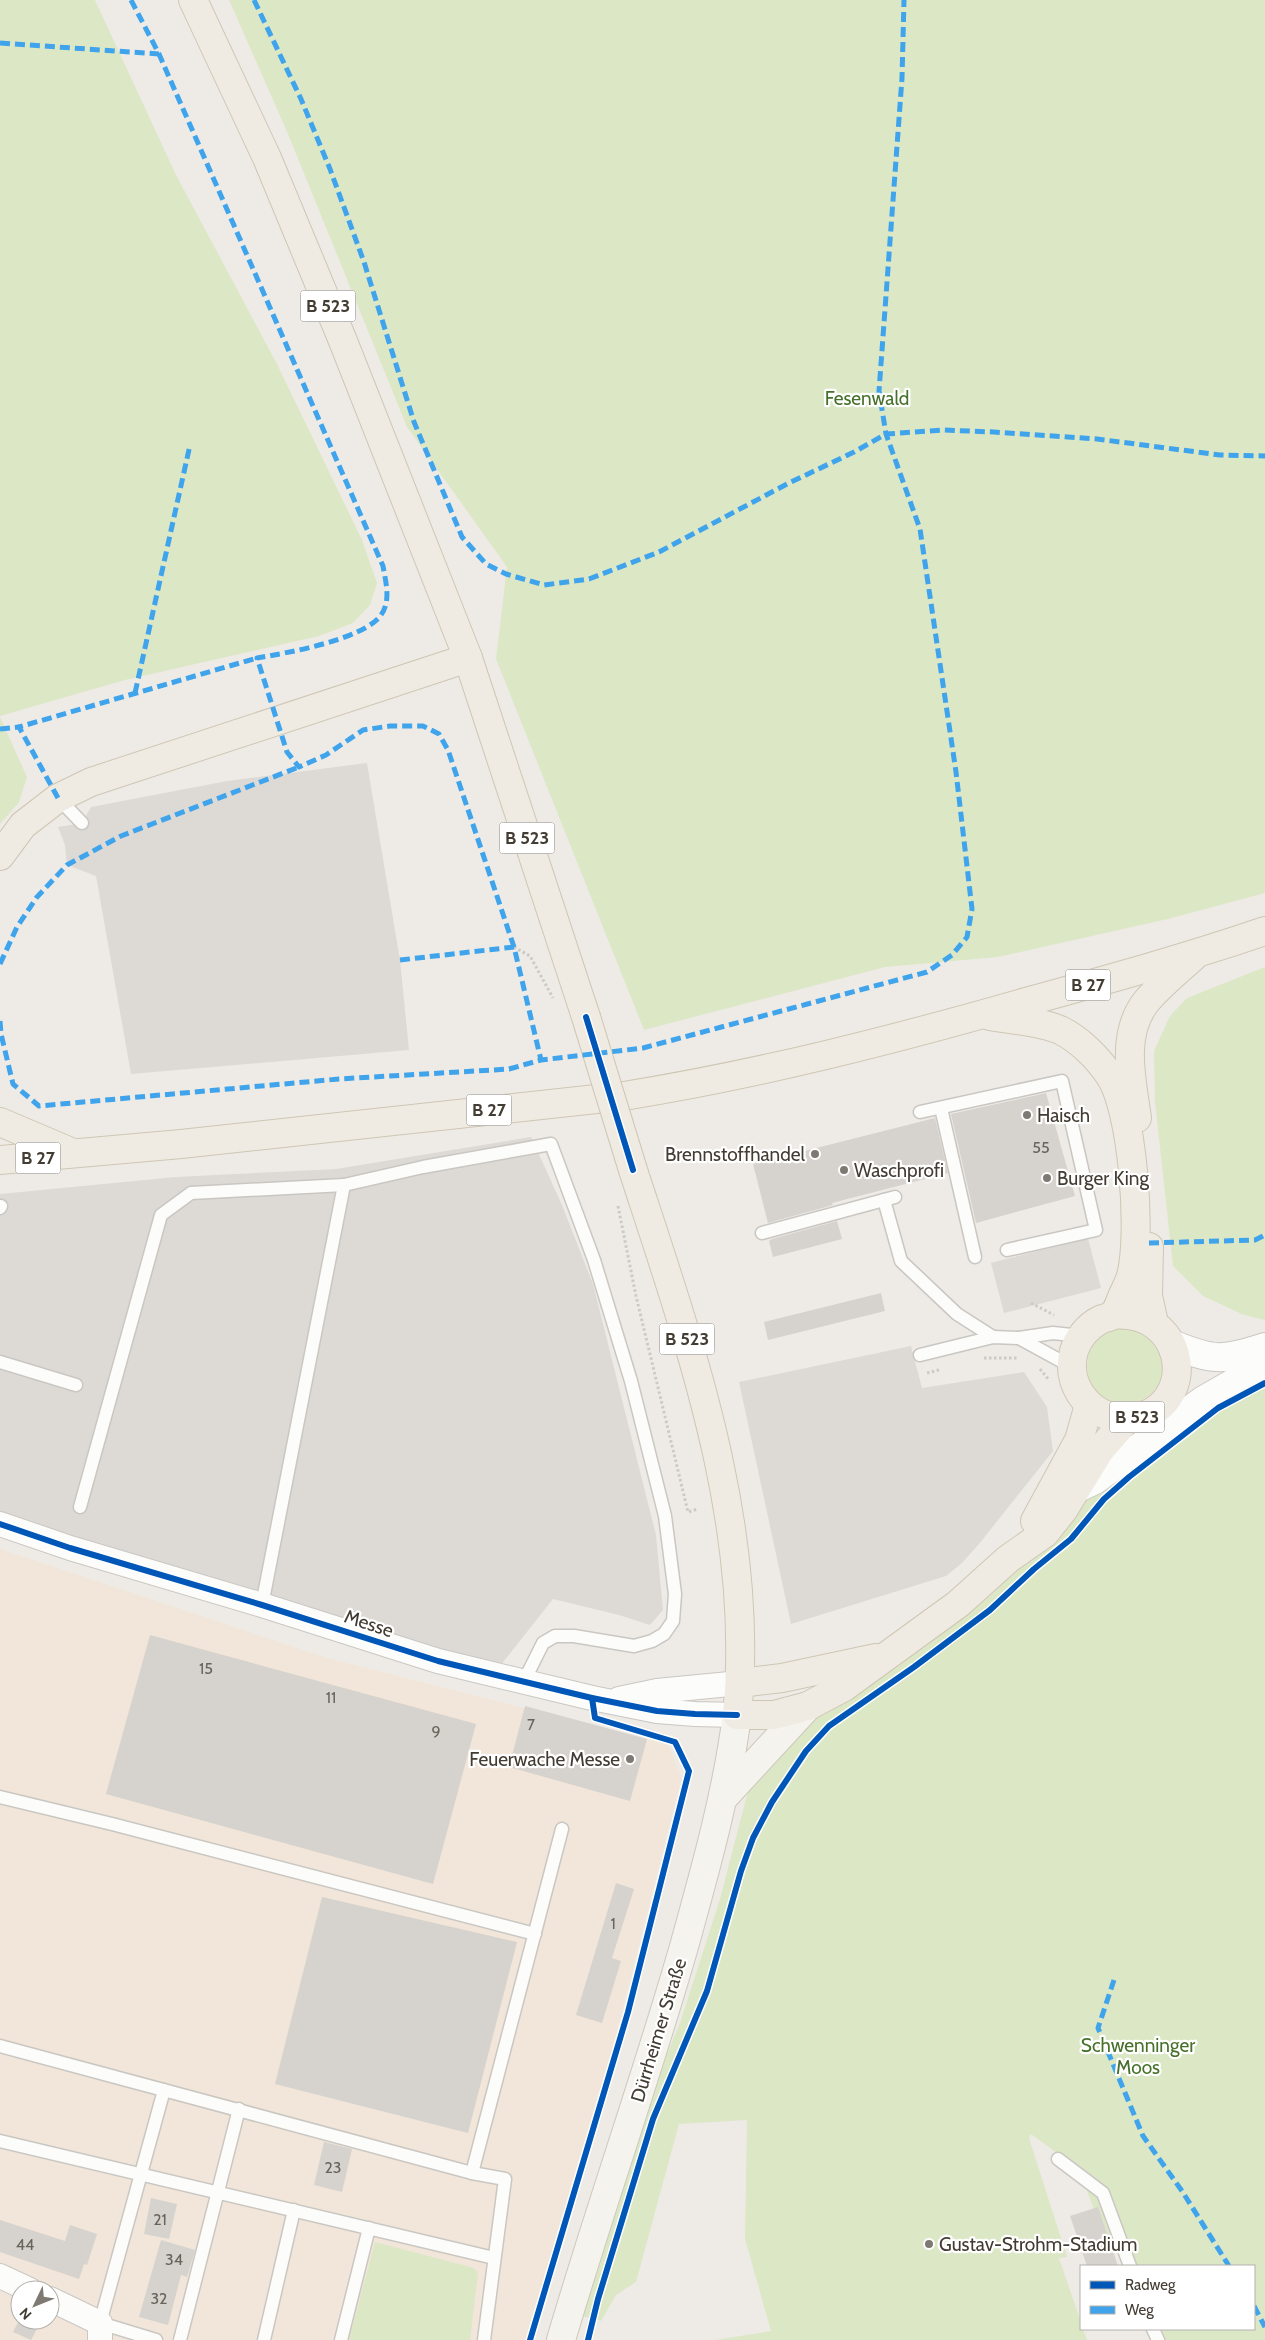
<svg xmlns="http://www.w3.org/2000/svg" width="1265" height="2340" viewBox="0 0 1265 2340" font-family="Cabin,sans-serif">
	<rect width="100%" height="100%" fill="#eeebe6"/>
	<path fill="#f1e6d9" fill-rule="evenodd" d="M0,1549L327,1658L669,1745L681,1779L614,2042L525,2340H0ZM20,2290H50V2320H20Z"/>
	<g fill="#dce7c6">
		<path d="M0,0H95L176,175L277,364L362,540L377,583L370,605L353,623L319,636L125,680L0,716Z"/>
		<path d="M229,0H1265V893L1168,919L998,957L885,967L644,1030L496,659L507,567L407,427L288,134Z"/>
		<path d="M0,717L27,777L19,802L0,824Z"/>
		<path d="M1265,967V1320L1244,1315L1203,1296L1173,1266L1155,1102L1154,1051L1170,1016L1187,998Z"/>
		<circle cx="1125" cy="1366" r="38"/>
		<path d="M1265,1385V2340H1151L1148,2329H1254V2266H1123L1117,2251L1110,2253L1079,2169L1031,2134L1029,2138L1067,2257L1059,2258L1081,2322V2329H1083L1087,2340H715L771,2331L745,2239L747,2120L679,2124L636,2282L616,2295L601,2321L582,2316L589,2289L661,2068L680,2023L720,1899L747,1795L760,1766L813,1720L900,1665L992,1594L1028,1559L1063,1531L1088,1498L1188,1419Z"/>
		<path d="M375,2242L474,2268L478,2273L470,2340H349Z"/>
	</g>
	<g fill="#dddad6">
		<path d="M367,763L400,960L409,1050L131,1074L96,876L67,865L65,845L58,827L82,823L91,807L227,781Z"/>
		<path d="M531,1137L562,1205L593,1284L656,1535L663,1610L650,1625L619,1615L553,1599L500,1666L255,1594L0,1515V1194L176,1177L336,1169Z"/>
		<path d="M1088,1238L1101,1288L1004,1313L991,1263Z"/>
		<path d="M911,1346L922,1388L1024,1372L1047,1407L1053,1451L979,1544L962,1563L946,1576L791,1624L739,1382Z"/>
	</g>
	<g fill="#d6d2cd">
		<path d="M1046,1093L1075,1196L976,1223L951,1114Z"/>
		<path d="M935,1118L948,1173L832,1203L833,1205L768,1223L753,1164Z"/>
		<path d="M837,1221L842,1239L773,1257L769,1241L772,1239Z"/>
		<path d="M881,1293L885,1311L768,1340L764,1322Z"/>
		<path d="M150,1635L476,1724L433,1884L106,1794Z"/>
		<path d="M525,1706L647,1739L630,1801L509,1767Z"/>
		<path d="M616,1883L634,1889L612,1958L621,1961L602,2023L576,2015Z"/>
		<path d="M322,1897L517,1942L468,2133L275,2084Z"/>
		<path d="M324,2142L352,2149L342,2192L314,2185Z"/>
		<path d="M151,2198L177,2204L169,2239L144,2234Z"/>
		<path d="M1098,2207L1118,2266H1087L1070,2216Z"/>
		<path d="M0,2220L65,2241L70,2225L97,2234L87,2265L84,2264L79,2279L0,2252Z"/>
		<path d="M161,2240L195,2250L187,2277L181,2275L168,2325L139,2317Z"/>
		<path d="M20,2319L31,2320L39,2325L31,2340L13,2332Z"/>
	</g>
	<g fill="none" stroke-linecap="round" stroke-linejoin="round">
		<g stroke="#cac7c2" stroke-width="15">
			<g id="service">
				<path d="M58,798L82,823"/>
				<path d="M941,1108L975,1257"/>
				<path d="M920,1112L1062,1081L1096,1230L1007,1250"/>
				<path d="M895,1197L884,1200L901,1261L957,1314L993,1337"/>
				<path d="M0,1208L1,1206"/>
				<path d="M762,1233L884,1200"/>
				<path d="M1019,1338L1072,1367"/>
				<path d="M920,1355L993,1337L1019,1338L1053,1333L1081,1336"/>
				<path d="M0,1362L76,1385"/>
				<path d="M80,1507L161,1215L191,1193L344,1185L423,1167L551,1144L594,1260L631,1381L665,1516L675,1594L673,1621L664,1634L652,1641L634,1646L574,1636H555L543,1643L524,1681"/>
				<path d="M262,1605L344,1185"/>
				<path d="M0,1797L112,1824L535,1934"/>
				<path d="M0,2046L472,2173L505,2179L484,2340"/>
				<path d="M0,2141L494,2258"/>
				<path d="M1058,2159L1103,2193L1130,2266"/>
				<path d="M472,2173L562,1829"/>
				<path d="M1153,2329L1158,2340"/>
				<path d="M156,2340L100,2323L164,2090"/>
				<path d="M180,2340L239,2109"/>
				<path d="M264,2340L294,2210"/>
				<path d="M341,2340L369,2228"/>
			</g>
		</g>
		<g stroke="#cac7c2" stroke-width="26">
			<g id="minor">
				<path d="M0,1524L70,1548L262,1605L438,1661L592,1698L657,1711L695,1714L737,1715"/>
				<path d="M619,1699L657,1691L740,1683"/>
				<path d="M0,2276L30,2290"/>
				<path d="M50,2299L100,2323V2340"/>
			</g>
		</g>
		<g stroke="#cac7c2" stroke-width="30">
			<g id="tertiary">
				<path d="M1172,1344C1213,1361 1223,1361 1265,1347"/>
				<path d="M1078,1488L1095,1480L1202,1401L1265,1365"/>
			</g>
		</g>
		<g stroke="#ccc8bd" stroke-width="30">
			<g id="secondary">
				<path d="M724,1797L808,1706"/>
				<path d="M561,2340C600,2207 647,2076 685,1943C706,1867 727,1793 737,1715"/>
			</g>
		</g>
		<g stroke="#cfc6b4" stroke-width="30">
			<g id="primary">
				<path d="M193,0L267,158L343,341L468,658L586,1017"/>
				<path d="M0,856L23,825L58,798L91,782L468,658"/>
				<path d="M990,1016C1012,1020 1039,1021 1060,1030C1079,1039 1098,1058 1110,1076C1133,1111 1142,1235 1131,1276C1129,1283 1125,1290 1122,1297C1120,1302 1116,1313 1111,1316C1108,1318 1103,1318 1100,1320C1088,1326 1078,1338 1074,1351C1062,1392 1103,1430 1143,1416C1199,1396 1183,1308 1112,1315"/>
				<path d="M1137,1118C1132,1081 1120,1035 1146,1002C1159,986 1178,971 1193,957"/>
				<path d="M0,1122L73,1153"/>
				<path d="M0,1160L181,1144L624,1096C760,1074 893,1040 1026,1002C1106,980 1186,958 1265,931"/>
				<path d="M633,1170C690,1345 756,1527 737,1715H774L808,1706L844,1687L958,1604L1008,1559L1045,1533L1064,1509L1100,1450L1127,1419"/>
				<path d="M1149,1247L1148,1296L1154,1323"/>
				<path d="M1035,1521L1079,1440L1089,1405"/>
				<path d="M740,1683L782,1678L876,1658"/>
			</g>
		</g>
		<g stroke="#cccac6" stroke-width="3" stroke-dasharray="2.5 2.5" stroke-linecap="butt">
			<path d="M514,947L530,956L553,998"/>
			<path d="M618,1206L636,1296L688,1512L698,1509"/>
			<path d="M1031,1303L1054,1315"/>
			<path d="M984,1358H1017"/>
			<path d="M1040,1369L1049,1380"/>
			<path d="M927,1373L939,1370"/>
		</g>
		<use href="#service" stroke="#fcfcfb" stroke-width="12"/>
		<use href="#minor" stroke="#fcfcfb" stroke-width="24"/>
		<use href="#tertiary" stroke="#fcfcfb" stroke-width="28"/>
		<use href="#secondary" stroke="#f5f3ed" stroke-width="28"/>
		<use href="#primary" stroke="#efebe2" stroke-width="28"/>
		<g stroke="#cfc6b4" stroke-width="30" stroke-linecap="butt">
			<path id="primary-bridge" d="M586,1017L633,1170"/>
		</g>
		<use href="#primary-bridge" stroke="#efebe2" stroke-width="28"/>
		<g stroke="#3fa4eb" stroke-width="5" stroke-dasharray="10 5" stroke-linecap="butt">
			<path d="M131,0L159,54L383,566C386,583 391,601 381,615C363,640 286,653 257,658L287,752L299,767L326,755L363,730L390,726H423L439,734L448,750L514,947L541,1060"/>
			<path d="M254,0L301,99L330,169L364,262L414,422L462,537L486,564L506,574L544,585L589,579L659,552L787,484L854,452L886,434L944,430L994,432L1097,439L1220,455L1265,456"/>
			<path d="M0,43L159,54"/>
			<path d="M135,693L190,445"/>
			<path d="M0,729L19,727"/>
			<path d="M58,798L19,727L257,658"/>
			<path d="M400,960L514,947"/>
			<path d="M0,964L17,927L37,897L67,865L121,836L299,767"/>
			<path d="M0,1021L1,1034L13,1084L39,1106L339,1079L509,1069L541,1060L643,1048L927,972L952,955L967,937L972,909L956,772L920,529L886,434L879,391L902,78L904,0"/>
			<path d="M1149,1243L1255,1240L1265,1235"/>
			<path d="M1114,1980L1098,2028L1143,2136L1182,2191L1229,2266"/>
			<path d="M1254,2306L1265,2327"/>
		</g>
		<g stroke="#fff" stroke-width="9">
			<g id="cycleway">
				<path d="M586,1017L633,1170"/>
				<path d="M0,1524L70,1548L262,1605L438,1661L592,1698L657,1711L695,1714L737,1715"/>
				<path d="M530,2340L628,2012L689,1771L675,1742L595,1718L592,1698"/>
				<path d="M588,2340L598,2299L653,2119L707,1991L741,1871L753,1838L772,1802L806,1751L829,1726L914,1667L990,1610L1034,1569L1071,1539L1104,1499L1129,1477L1218,1408L1265,1383"/>
			</g>
		</g>
		<use href="#cycleway" stroke="#0057b8" stroke-width="6"/>
	</g>
	<g fill="#7e7972" stroke="#fff" stroke-width="2">
		<circle cx="1027" cy="1115" r="5"/>
		<circle cx="815" cy="1154" r="5"/>
		<circle cx="844" cy="1170" r="5"/>
		<circle cx="1047" cy="1178" r="5"/>
		<circle cx="630" cy="1759" r="5"/>
		<circle cx="929" cy="2244" r="5"/>
	</g>
	<g text-anchor="middle" stroke-width="4.5" stroke-linejoin="round" paint-order="stroke">
		<g font-size="16" fill="#68635b">
			<text x="1041" y="1153">55</text>
			<text x="206" y="1674">15</text>
			<text x="331" y="1703">11</text>
			<text x="531" y="1730">7</text>
			<text x="436" y="1737">9</text>
			<text x="613" y="1929">1</text>
			<text x="333" y="2173">23</text>
			<text x="160" y="2225">21</text>
			<text x="25" y="2250">44</text>
			<text x="174" y="2265">34</text>
			<text x="159" y="2304">32</text>
		</g>
		<g fill="#fff" stroke="#7b7670" stroke-width="1">
			<rect x="300.5" y="290.5" width="55" height="31" rx="4"/>
			<rect x="499.5" y="822.5" width="55" height="31" rx="4"/>
			<rect x="1065.5" y="969.5" width="45" height="31" rx="4"/>
			<rect x="466.5" y="1094.5" width="45" height="31" rx="4"/>
			<rect x="15.5" y="1142.5" width="45" height="31" rx="4"/>
			<rect x="659.5" y="1323.5" width="55" height="31" rx="4"/>
			<rect x="1109.5" y="1401.5" width="55" height="31" rx="4"/>
		</g>
		<g font-size="18" font-weight="bold" fill="#423c33">
			<text x="328" y="312">B 523</text>
			<text x="527" y="844">B 523</text>
			<text x="1088" y="991">B 27</text>
			<text x="489" y="1116">B 27</text>
			<text x="38" y="1164">B 27</text>
			<text x="687" y="1345">B 523</text>
			<text x="1137" y="1423">B 523</text>
		</g>
		<g font-size="19" fill="#47712a" stroke="#fff">
			<text x="867" y="405">Fesenwald</text>
			<text x="1138" y="2052">Schwenninger<tspan x="1138" dy="22">Moos</tspan></text>
		</g>
		<g font-size="19" fill="#423c33" stroke="#fff" text-anchor="start">
			<text x="1037" y="1122">Haisch</text>
			<text x="805" y="1161" text-anchor="end">Brennstoffhandel</text>
			<text x="854" y="1177">Waschprofi</text>
			<text x="1057" y="1185">Burger King</text>
			<text x="620" y="1766" text-anchor="end">Feuerwache Messe</text>
			<text x="939" y="2251">Gustav-Strohm-Stadium</text>
		</g>
		<g font-size="19" fill="#423c33" stroke="#fff">
			<text transform="translate(369 1623) rotate(18)" y="7">Messe</text>
			<text transform="translate(658 2030) rotate(-73)" y="7">Dürrheimer Straße</text>
		</g>
	</g>
	<rect x="1080" y="2265" width="175" height="65" fill="#ffffff" stroke="#b3b1ad"/>
	<rect x="1090" y="2281" width="25" height="8" fill="#0057b8" stroke="#b3b1ad"/>
	<text x="1125" y="2290" font-size="15" fill="#423c33">Radweg</text>
	<rect x="1090" y="2306" width="25" height="8" fill="#3fa4eb" stroke="#b3b1ad"/>
	<text x="1125" y="2315" font-size="15" fill="#423c33">Weg</text>
	<g transform="translate(35 2305) rotate(227)"><circle r="24" fill="#ffffff" stroke="#b3b1ad"/>
	<path d="M0-4L9 19L0 12L-9 19Z" fill="#7e7972"/>
	<text y="-8" font-size="14" font-weight="bold" text-anchor="middle" fill="#423c33">N</text>
	</g>
</svg>
